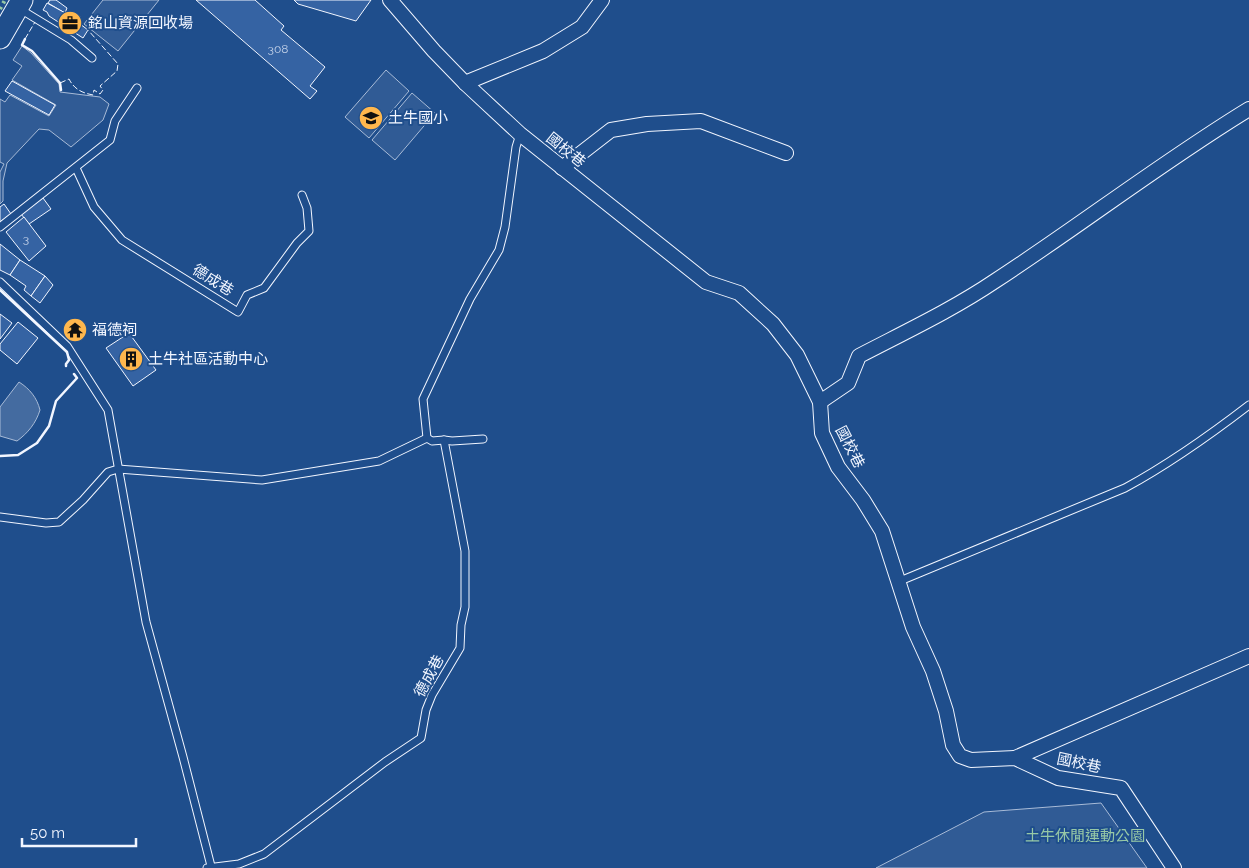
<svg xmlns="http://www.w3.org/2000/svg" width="1249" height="868" viewBox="0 0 1249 868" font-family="Raleway,'Noto Sans TC',sans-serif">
	<rect width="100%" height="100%" fill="#1f4e8c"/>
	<g fill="#305b95" stroke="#a8bbd7">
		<path d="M103,0H159L118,51L84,24Z"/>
		<path d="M22,46L31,53L59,84L60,92L100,97L109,104L103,120L71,147L49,130L39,129L7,163L3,181V201L0,204V172L4,164L0,162V99L5,102L10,95L49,116L56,105L12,80L22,66L13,60Z"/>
		<path d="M386,70L409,91L369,138L345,117Z"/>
		<path d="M412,93L435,113L395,160L372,140Z"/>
		<path d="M1101,803L1147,868H876L984,812Z"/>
	</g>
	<path fill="#446ba0" stroke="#a8bbd7" d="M19,382C30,389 37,398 40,410C36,423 28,433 17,441L0,436V407Z"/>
	<g fill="#3563a3" stroke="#f2f6ff">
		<path d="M50,0H56L67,8L65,13L48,3Z"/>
		<path d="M196,0H255L284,26L281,30L325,67L310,86L317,91L310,99Z"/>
		<path d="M294,0H371L356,21L298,4Z"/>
		<path d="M47,3L67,14L88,30L83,38L49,16L47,12L43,10Z"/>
		<path d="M12,81L55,105L49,115L5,91Z"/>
		<path d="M43,198L51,209L29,224L21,214Z"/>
		<path d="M4,204L11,214L0,222V207Z"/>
		<path d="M24,217L46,246L29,261L6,232Z"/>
		<path d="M0,244L20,260L10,275L0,270Z"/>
		<path d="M20,260L45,276L31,296L24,290L26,286L10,275Z"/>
		<path d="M45,276L53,285L40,303L31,296Z"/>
		<path d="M0,314L12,323L0,339Z"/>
		<path d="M18,322L38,338L17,364L0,350V344Z"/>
		<path d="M129,333L156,370L133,386L106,348Z"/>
	</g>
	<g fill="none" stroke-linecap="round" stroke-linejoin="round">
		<g stroke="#f2f6ff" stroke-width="9">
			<g id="service">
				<path d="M20,9L71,40L92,58"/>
				<path d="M76,168L94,207L122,240L238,312L247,295L264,288L297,243L309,231L307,208L302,195"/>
				<path d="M0,227L110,140L115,121L137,88"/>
				<path d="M0,282L67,346L108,410L146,622L183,757L211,866"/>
				<path d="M427,438L423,399L470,299L499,250L505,227L516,147L520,134"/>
				<path d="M0,517L46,523L59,522L83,500L108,472L118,469L262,480L379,461L427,438L432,441L444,440L452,441L483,439"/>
				<path d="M900,581L1125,488C1169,464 1210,435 1249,405"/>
				<path d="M207,868L239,864L264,854L385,762L421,738L426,710L432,695L460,648L461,625L465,607V551L444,440"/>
			</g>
		</g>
		<g stroke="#f2f6ff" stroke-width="16">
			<g id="minor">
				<path d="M390,0L434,51L465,83L520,134L706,282L739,293L773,324L797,355L820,402L822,433L838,467L863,500L882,531L913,627L933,671L946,711L953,745L960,756L971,760L1015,758L1058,778L1121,788L1174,868"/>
				<path d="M465,83L543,51L582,27L602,0"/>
				<path d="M562,168L611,130L647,124L701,121L786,153"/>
				<path d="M820,402L848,383L859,356C905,332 952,310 995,281C1081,225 1162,162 1249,109"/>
				<path d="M1015,758L1249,656"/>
			</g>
		</g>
		<g stroke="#f2f6ff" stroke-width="23">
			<path id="primary" d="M0,38L22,0"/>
		</g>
		<use href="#service" stroke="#1f4e8c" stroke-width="7"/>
		<use href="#minor" stroke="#1f4e8c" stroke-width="14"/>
		<use href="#primary" stroke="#1f4e8c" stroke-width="21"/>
		<path stroke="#97c8a6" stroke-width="4" stroke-dasharray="2.5 4" stroke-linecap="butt" d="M0,9L5,0"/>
		<g stroke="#f2f6ff" stroke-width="1" stroke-dasharray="6 2.5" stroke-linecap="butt">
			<path d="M25,39L35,22"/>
			<path d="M60,83L69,79C74,89 82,93 93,95L94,90L100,94L103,90L100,86L117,71L118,64L88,30"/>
		</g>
		<g stroke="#f2f6ff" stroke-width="2.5">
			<path d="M25,39L22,45L32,51L60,83L61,90"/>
			<path d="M0,290L67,352L69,360L66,364V366"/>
			<path d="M0,456L18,455L37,443L49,426L56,401L77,378L74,374"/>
		</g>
	</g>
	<defs>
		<g id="office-disc" transform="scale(1.25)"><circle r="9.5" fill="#ffb74d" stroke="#1f4e8c"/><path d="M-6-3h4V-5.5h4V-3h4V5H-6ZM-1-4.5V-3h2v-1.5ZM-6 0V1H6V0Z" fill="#111"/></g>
		<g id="school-disc" transform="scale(1.25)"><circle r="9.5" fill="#ffb74d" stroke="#1f4e8c"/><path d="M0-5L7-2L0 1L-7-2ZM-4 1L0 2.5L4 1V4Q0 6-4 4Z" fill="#111"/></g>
		<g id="temple-disc" transform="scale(1.25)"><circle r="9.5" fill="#ffb74d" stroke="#1f4e8c"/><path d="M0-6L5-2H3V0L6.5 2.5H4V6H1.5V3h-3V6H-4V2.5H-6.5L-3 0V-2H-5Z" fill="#111"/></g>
		<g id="building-disc" transform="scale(1.25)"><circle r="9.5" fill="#ffb74d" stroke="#1f4e8c"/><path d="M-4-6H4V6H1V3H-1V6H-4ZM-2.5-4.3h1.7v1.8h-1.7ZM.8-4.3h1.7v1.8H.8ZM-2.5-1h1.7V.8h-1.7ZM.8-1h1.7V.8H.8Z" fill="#111"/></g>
	</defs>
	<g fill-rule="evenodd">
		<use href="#office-disc" x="70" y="23"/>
		<use href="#school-disc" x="371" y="118"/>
		<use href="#temple-disc" x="75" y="330"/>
		<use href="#building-disc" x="131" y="359"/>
	</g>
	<g text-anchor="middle" stroke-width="4" stroke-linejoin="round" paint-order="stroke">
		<g font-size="12" fill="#c3d1e8">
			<text x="278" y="53">308</text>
			<text x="26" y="243">3</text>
		</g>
		<g font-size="15" fill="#f2f6ff" stroke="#1f4e8c" text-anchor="start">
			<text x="88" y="28">銘山資源回收場</text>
			<text x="388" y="123">土牛國小</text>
			<text x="92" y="335">福德祠</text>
			<text x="148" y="364">土牛社區活動中心</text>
		</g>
		<g font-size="15" fill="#f2f6ff" stroke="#1f4e8c">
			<text transform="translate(566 150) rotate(39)" y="5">國校巷</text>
			<text transform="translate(213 280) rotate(32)" y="5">德成巷</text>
			<text transform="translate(850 447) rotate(63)" y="5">國校巷</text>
			<text transform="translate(429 676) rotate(-62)" y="5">德成巷</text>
			<text transform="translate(1079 763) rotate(12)" y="5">國校巷</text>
		</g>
		<g font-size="15" fill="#97c8a6" stroke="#1f4e8c">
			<text x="1085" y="841">土牛休閒運動公園</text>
		</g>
	</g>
	<path d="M22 838v8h114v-8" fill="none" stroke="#f2f6ff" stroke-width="2.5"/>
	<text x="30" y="838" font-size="15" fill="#f2f6ff" stroke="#1f4e8c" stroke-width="4" paint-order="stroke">50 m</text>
</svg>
